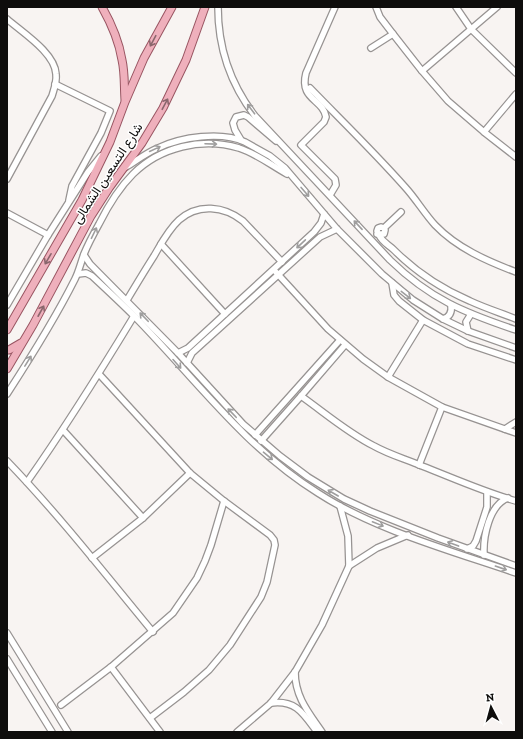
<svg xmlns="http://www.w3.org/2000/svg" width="523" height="739" viewBox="0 0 523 739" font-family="'Zilla Slab',Vazirmatn,serif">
	<rect width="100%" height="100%" fill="#f8f4f2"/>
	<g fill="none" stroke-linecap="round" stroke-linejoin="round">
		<g stroke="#979392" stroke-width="8">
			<g id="minor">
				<path d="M218,7C218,47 231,85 255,116L390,260C430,299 465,313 516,330"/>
				<path d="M376,7L380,17L393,34L422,71L448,101L484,132L516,157"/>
				<path d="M456,7L471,29L516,73"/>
				<path d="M7,19C23,33 55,53 56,74C57,82 54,89 52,96L7,179"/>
				<path d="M371,48L393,34"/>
				<path d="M422,71L497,7"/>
				<path d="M55,84L110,111L101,133L72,186L69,200"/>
				<path d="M310,88C342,121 375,153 405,187C416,199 424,213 435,225C457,248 487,261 516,272"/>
				<path d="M484,132L516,94"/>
				<path d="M241,140L235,130L233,123L236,117L244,115L248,117L276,141"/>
				<path d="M126,167C136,161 146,153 158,148C181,137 221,131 245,142L270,156L285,168L337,229L382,274L413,300L443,319L468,331L516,348"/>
				<path d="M330,195L336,185L335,179L301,145L324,122L326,117C323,99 299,100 306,73L335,7"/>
				<path d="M7,213L48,235"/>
				<path d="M384,228L401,212"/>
				<path d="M377,234H384L385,230L384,228L381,227L378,228L377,231L378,234"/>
				<path d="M379,235C383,243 388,244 394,250C415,271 442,289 470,301C485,308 501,313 516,319"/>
				<path d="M161,244L225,314"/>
				<path d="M84,255L90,264L178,353L243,424L280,456L308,477L344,499L370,511L438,538L516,566"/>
				<path d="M274,270L328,329L363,359L388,377L442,407L516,433"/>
				<path d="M78,274L86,273L92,276C106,289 120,302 134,316C194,377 244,447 318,493C375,530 452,551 516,573"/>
				<path d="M392,283L394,295L399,301L423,320L468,344L516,360"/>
				<path d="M127,300C136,285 145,270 154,256C161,244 168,230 179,220C198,203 224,206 243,221L282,262"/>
				<path d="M7,305L48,235L88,172L101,156"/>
				<path d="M443,319C450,317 452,312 451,305"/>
				<path d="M468,331L466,322L471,314"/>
				<path d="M178,353L188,348L314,232L321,223L324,214"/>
				<path d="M187,363L192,353L320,237L337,229"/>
				<path d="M99,374L190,473L224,501L270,535L274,540L275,545L267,582L261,597L230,645L209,670L184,692L150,718"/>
				<path d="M388,377L423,320"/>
				<path d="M7,394C31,357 55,319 75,279C79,271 81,262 84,254C88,244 94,233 99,224C108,206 119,188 133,174C160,147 202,137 239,148C257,154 271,165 287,174"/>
				<path d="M301,396C325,413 348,433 374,446C390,455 406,459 422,466C453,478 484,492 516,501"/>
				<path d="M505,429L516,422"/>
				<path d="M63,430L143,518"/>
				<path d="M255,435L340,340"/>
				<path d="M261,441L301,396L345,345"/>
				<path d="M7,461C59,515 105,574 153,632"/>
				<path d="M419,465L442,407"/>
				<path d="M27,482C65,428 100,372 134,316"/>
				<path d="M467,549L473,546L476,541L487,507V492"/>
				<path d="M484,555C483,537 489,505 508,498"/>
				<path d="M92,558L143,518L190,473"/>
				<path d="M349,566L377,548L408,535"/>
				<path d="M7,633L68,732"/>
				<path d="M7,659L52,732"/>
				<path d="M111,667L160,732"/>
				<path d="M295,672C295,697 309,713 322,732"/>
				<path d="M271,703C296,700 303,713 317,732"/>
				<path d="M61,705L111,667L173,613L197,578L205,561L211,545L224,501"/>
				<path d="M237,732L271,703L295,672L322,625L349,566L348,536L340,506"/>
			</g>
		</g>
		<g stroke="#995562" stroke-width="9">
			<g id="major">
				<path d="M102,7C111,23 119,41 122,60C125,73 124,87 125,100"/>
				<path d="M7,330L82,200L110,142L125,102L144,58L172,7"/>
				<path d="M7,350H9L21,343"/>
				<path d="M7,369L33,325L91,216L109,188L142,143L163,108L186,60L205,7"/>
			</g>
		</g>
		<use href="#minor" stroke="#fff" stroke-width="5.5"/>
		<use href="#major" stroke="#efb0bc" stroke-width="7"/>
	</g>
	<defs><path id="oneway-shaft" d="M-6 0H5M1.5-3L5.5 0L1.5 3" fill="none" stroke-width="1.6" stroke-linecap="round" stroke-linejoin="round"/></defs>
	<g stroke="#8a676d">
		<use href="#oneway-shaft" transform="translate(153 41) rotate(118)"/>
		<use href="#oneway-shaft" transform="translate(165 104) rotate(-62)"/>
		<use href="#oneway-shaft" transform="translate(48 259) rotate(120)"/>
		<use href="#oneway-shaft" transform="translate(41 311) rotate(-61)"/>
	</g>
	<g stroke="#9f9e9e">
		<use href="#oneway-shaft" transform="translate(251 109) rotate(-127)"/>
		<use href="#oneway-shaft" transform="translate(211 144) rotate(2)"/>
		<use href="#oneway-shaft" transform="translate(155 149) rotate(-25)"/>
		<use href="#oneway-shaft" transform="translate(305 192) rotate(49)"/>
		<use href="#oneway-shaft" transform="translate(358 225) rotate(-133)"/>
		<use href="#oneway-shaft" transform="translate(94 233) rotate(-64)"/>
		<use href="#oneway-shaft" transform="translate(301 244) rotate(137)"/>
		<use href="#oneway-shaft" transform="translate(406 295) rotate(38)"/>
		<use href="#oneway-shaft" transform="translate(144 317) rotate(-134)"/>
		<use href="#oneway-shaft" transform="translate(28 361) rotate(-58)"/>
		<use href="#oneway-shaft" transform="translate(177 364) rotate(48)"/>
		<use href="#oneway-shaft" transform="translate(232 413) rotate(-134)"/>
		<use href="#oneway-shaft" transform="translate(268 456) rotate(40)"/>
		<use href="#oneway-shaft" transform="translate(333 493) rotate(-150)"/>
		<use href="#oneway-shaft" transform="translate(378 524) rotate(22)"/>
		<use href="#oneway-shaft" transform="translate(453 544) rotate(-160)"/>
		<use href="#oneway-shaft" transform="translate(501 568) rotate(19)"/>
	</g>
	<g text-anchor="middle" stroke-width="3" stroke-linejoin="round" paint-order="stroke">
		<g font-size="13" fill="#0e0d0c" stroke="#fff">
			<text transform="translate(107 173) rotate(-57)" y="5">شارع التسعين الشمالى</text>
		</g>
	</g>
	<rect width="523" height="739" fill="none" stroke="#0e0d0c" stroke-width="16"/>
	<g transform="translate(491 707) rotate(354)" stroke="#ffffff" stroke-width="3" paint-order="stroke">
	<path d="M0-3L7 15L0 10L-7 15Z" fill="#0e0d0c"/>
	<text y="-6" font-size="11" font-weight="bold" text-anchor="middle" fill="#0e0d0c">N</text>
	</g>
</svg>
